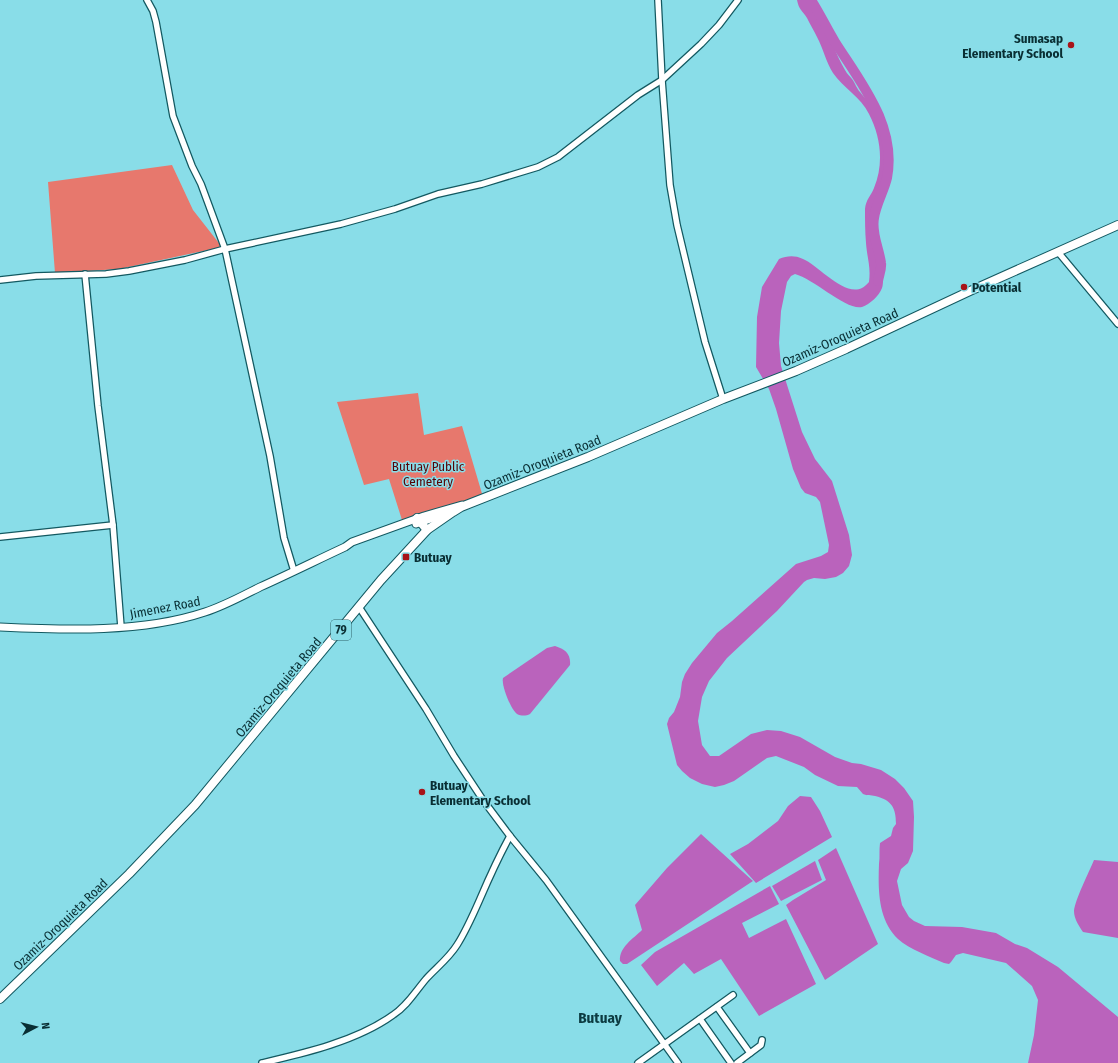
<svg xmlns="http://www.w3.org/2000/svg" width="1118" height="1063" viewBox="0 0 1118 1063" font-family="'Fira Sans Condensed',sans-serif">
	<rect width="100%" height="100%" fill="#89dde8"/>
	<g fill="#e7786d">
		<path d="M172,165L193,210L222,247L119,269L55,273L48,182Z"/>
		<path d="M418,393L424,435L462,426L483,497L402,520L389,479L364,485L337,402Z"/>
	</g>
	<g fill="#ba63bc">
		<path d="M797,0H808C813,8 818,15 822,23C831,38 836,55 845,70C847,74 850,76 852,79C855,83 857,89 860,92C868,102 876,110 880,123C887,144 888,167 881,188C878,198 871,206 871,217C869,235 887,275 882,288C879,296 870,304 862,307C847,311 814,279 795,274L791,276L787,282L781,311L779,343L781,366L802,432L815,459L832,481L849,535L852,555L849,566L843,573L836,577L825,579L814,578L807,580L804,582L777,611L727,658L709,681L702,697L698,721L702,745L710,756H719L751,734L767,730L781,731L800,737L835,757L852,763L861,764L881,770L895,779L904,788L913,801L914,817L913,851L908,863L901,869L897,881L902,905L909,917L914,921L925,926L962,927L996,933L1015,944L1027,948L1058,967L1118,1017V1063H1028L1034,1035L1038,1000L1032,986L1006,963L963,953L956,955L951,962L949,964L944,963C931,957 909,949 898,939C878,920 878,890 879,864C880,857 879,850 880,843L891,836L893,828L896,824C896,808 892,800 875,796C871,795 867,796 863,794L857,787L838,786L815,775L804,767L776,756L767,758L734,781L724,785L715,787L702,784L690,778L682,771L677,765L667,724L669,718L674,712L680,697L682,682L685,674L692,663L717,633L732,621L796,564L821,556L828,552L829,545L820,502L816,497L805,493L801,488L793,469L776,409L769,389L756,367L757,317L762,287L779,259C787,256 794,255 803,259C818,265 844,297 862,288C864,287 867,284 869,282C871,266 867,258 866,243C865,232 865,220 865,209C866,199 871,196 874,188C884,164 881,137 869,114C861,97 843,88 833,73C826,62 823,48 817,37C814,31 810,24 807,18C802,10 799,10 797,0Z"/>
		<path d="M555,646C565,649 571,654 570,665L530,714C526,716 521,716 517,714C511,710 501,685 503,678L547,648Z"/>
		<path d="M800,796L811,797L820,811L832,837L756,883L730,854L748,844L778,821L788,806Z"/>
		<path d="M701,834L753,881L627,964H623L620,961C619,947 633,939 642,930L635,905L667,868Z"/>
		<path d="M836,848L878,944L825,980L786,905L793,900L826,880L818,860Z"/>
		<path d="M1094,860L1118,862V938L1083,932C1079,926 1074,919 1074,911C1075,900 1089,872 1094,860Z"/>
		<path d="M815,861L822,880L781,901L772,886Z"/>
		<path d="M770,886L779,904L742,923L749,938L786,919L816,984L759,1016L721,959L694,974L684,963L657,986L641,965L655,952Z"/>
	</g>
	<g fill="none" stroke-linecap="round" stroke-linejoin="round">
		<path stroke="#ba63bc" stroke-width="10" d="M811,0C820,14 827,29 835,42C861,83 897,126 887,178C884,191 876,204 874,218C871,233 879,248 881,263C882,268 879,275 878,281"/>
		<g stroke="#135961" stroke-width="8">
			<g id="minor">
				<path d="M147,0L153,11L156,22L173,116L192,166L201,184L225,249L270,456L284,538L294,571"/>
				<path d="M658,0L662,80L670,185L677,225L705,342L723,399"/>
				<path d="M1058,252L1118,324"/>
				<path d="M85,274L98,406L113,525L121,627"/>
				<path d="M0,280L36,276L106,274L129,271L185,260L225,249L341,224L395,209L438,194L482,184L538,167L558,157L638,95L662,80L701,44L719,25L738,0"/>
				<path d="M0,537L113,525"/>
				<path d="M359,607L426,709L454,756L483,800L510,836L546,880L678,1063"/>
				<path d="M717,1007L750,1053"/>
				<path d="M700,1019L731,1063"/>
				<path d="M262,1063C305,1053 357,1041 393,1015C407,1006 415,992 426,979C436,968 449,958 457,945C466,931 473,915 480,899C489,878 499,856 510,836"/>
				<path d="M638,1063L733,995"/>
				<path d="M737,1063L761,1045L762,1040"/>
			</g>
		</g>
		<g stroke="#135961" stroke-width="9">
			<g id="major">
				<path d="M416,524L442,515"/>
				<path d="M0,627C66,630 142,633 205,612C224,606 242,596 260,587C289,574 317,560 345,547L352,542L424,516L462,505"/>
			</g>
		</g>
		<g stroke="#135961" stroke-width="10">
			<g id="highway">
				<path d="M417,518L427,530"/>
				<path d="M0,999L129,874L195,805L381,580L427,530L453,512L461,507L588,457L723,399L796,371L846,349L970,291L1118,225"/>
			</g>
		</g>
		<use href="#minor" stroke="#fff" stroke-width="5.5"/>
		<use href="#major" stroke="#fff" stroke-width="7"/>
		<use href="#highway" stroke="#fff" stroke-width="8"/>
	</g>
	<g fill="#a81318" stroke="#89dde8" stroke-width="1.5">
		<circle cx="1071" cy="45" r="4"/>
		<circle cx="964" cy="287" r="4"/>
		<rect x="402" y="553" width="8" height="8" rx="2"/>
		<circle cx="422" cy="792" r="4"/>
	</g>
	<g text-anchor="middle" stroke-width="3" stroke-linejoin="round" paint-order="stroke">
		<rect fill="#89dde8" stroke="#2f6269" stroke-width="1" x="331" y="620" width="20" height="20" rx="3"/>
		<g font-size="12" font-weight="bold" fill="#092e33">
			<text x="341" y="634">79</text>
		</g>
		<g font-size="13" font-weight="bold" fill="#092e33" stroke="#89dde8" text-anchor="start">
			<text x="1063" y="43" text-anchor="end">Sumasap<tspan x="1063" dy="15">Elementary School</tspan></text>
			<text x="972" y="292">Potential</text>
			<text x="414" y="562">Butuay</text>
			<text x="430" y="790">Butuay<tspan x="430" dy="15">Elementary School</tspan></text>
		</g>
		<g font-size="13" fill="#092e33" stroke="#89dde8">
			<text transform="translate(840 337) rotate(-24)" y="5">Ozamiz-Oroquieta Road</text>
			<text transform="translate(542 462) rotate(-22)" y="5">Ozamiz-Oroquieta Road</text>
			<text transform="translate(165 607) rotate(-11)" y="5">Jimenez Road</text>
			<text transform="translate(278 687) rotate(-50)" y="5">Ozamiz-Oroquieta Road</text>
			<text transform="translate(60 924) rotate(-44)" y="5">Ozamiz-Oroquieta Road</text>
		</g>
		<g font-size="13" fill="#560306" stroke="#89dde8">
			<text x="428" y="471">Butuay Public<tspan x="428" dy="15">Cemetery</tspan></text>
		</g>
		<g font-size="15" font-weight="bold" fill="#0c3b41" stroke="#89dde8">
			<text x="600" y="1023">Butuay</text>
		</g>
	</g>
	<g transform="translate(36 1027) rotate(83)" stroke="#89dde8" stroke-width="3" paint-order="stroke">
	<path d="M0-3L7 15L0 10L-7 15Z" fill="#092e33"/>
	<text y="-6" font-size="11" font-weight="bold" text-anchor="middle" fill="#092e33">N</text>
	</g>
</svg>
